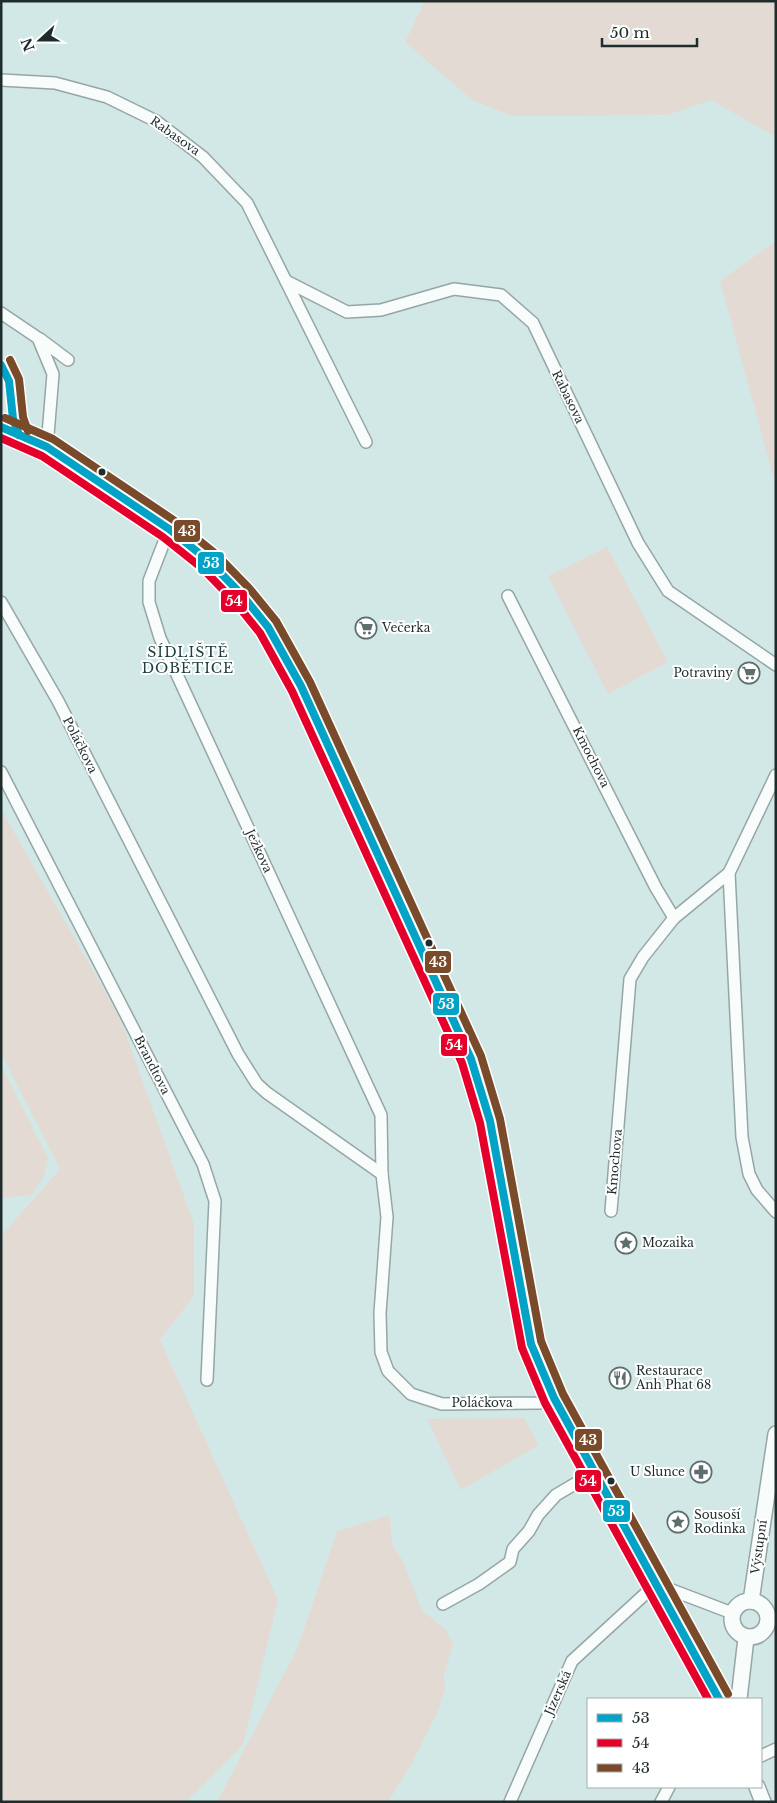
<svg xmlns="http://www.w3.org/2000/svg" width="777" height="1803" viewBox="0 0 777 1803" font-family="'Libre Baskerville',serif">
	<rect width="100%" height="100%" fill="#d2e8e6"/>
	<g fill="#e4dad4">
		<path d="M425,1H776V137L711,100L668,115L512,116L472,100L405,42Z"/>
		<path d="M776,241V487L720,281Z"/>
		<path d="M607,547L668,662L608,694L548,576Z"/>
		<path d="M1,809L120,1018L194,1224V1296L160,1340L278,1600L243,1745L186,1802H1V1236L60,1169L1,1053Z"/>
		<path d="M1,1065L48,1158L44,1176L32,1195L1,1198Z"/>
		<path d="M524,1418L539,1445L461,1490L427,1419Z"/>
		<path d="M390,1515L392,1544L404,1563L420,1606L424,1612L446,1630L453,1644L444,1676L445,1688L438,1711L412,1763L388,1802H217L298,1647L337,1531Z"/>
	</g>
	<g fill="none" stroke-linecap="round" stroke-linejoin="round">
		<g stroke="#95a6a5" stroke-width="14">
			<g id="street">
				<path d="M1,80L55,83L107,97L156,121L203,157L247,203L366,442"/>
				<path d="M286,281L347,312L381,310L454,289L501,295L533,323L638,543L668,591L776,665"/>
				<path d="M1,313L38,338L53,374L47,447"/>
				<path d="M40,339L68,360"/>
				<path d="M1,427L47,447L169,529L210,562L242,595L268,627L301,686L471,1059L490,1121L531,1344L554,1398L719,1699"/>
				<path d="M169,529L149,581V602L160,638L381,1115L382,1174L387,1217L380,1313L381,1352L388,1371L411,1394L442,1404L540,1403L554,1398"/>
				<path d="M508,596L656,888L674,918L729,873"/>
				<path d="M1,602L58,701L238,1054L257,1084L267,1093L382,1174"/>
				<path d="M1,772L203,1164L215,1201L207,1380"/>
				<path d="M776,775L729,873L742,1137L749,1174L757,1190L776,1212"/>
				<path d="M611,1211L630,979L643,957L674,918"/>
				<path d="M656,1584L732,1613"/>
				<path d="M443,1604L479,1584L510,1562L513,1549L529,1531L538,1515L556,1495L595,1472"/>
				<path d="M761,1756L776,1749"/>
				<path d="M510,1802L572,1661L656,1584"/>
				<path d="M661,1802L669,1787"/>
			</g>
		</g>
		<g stroke="#95a6a5" stroke-width="18">
			<g id="secondary">
				<circle cx="750" cy="1619" r="18"/>
				<path d="M751,1601L776,1434"/>
				<path d="M739,1699L746,1638"/>
				<path d="M757,1787L763,1802"/>
			</g>
		</g>
		<use href="#street" stroke="#f8fcfb" stroke-width="11"/>
		<use href="#secondary" stroke="#f8fcfb" stroke-width="15"/>
		<g stroke="#fff" stroke-width="11">
			<g id="bus-1">
				<path d="M1,365L9,381L13,419L19,435"/>
				<path d="M1,427L47,447L169,529L210,562L242,595L268,627L301,686L471,1059L490,1121L531,1344L554,1398L719,1699"/>
			</g>
		</g>
		<g stroke="#fff" stroke-width="11">
			<path id="bus-2" d="M1,438L42,456L163,537L203,569L235,602L260,633L292,691L462,1063L480,1123L522,1348L545,1403L708,1699"/>
		</g>
		<g stroke="#fff" stroke-width="11">
			<g id="bus-3">
				<path d="M10,360L19,379L23,417L28,431"/>
				<path d="M5,418L53,439L175,521L216,554L249,588L276,621L310,682L481,1056L500,1119L541,1341L563,1394L728,1694"/>
			</g>
		</g>
		<use href="#bus-1" stroke="#02a3c6" stroke-width="8"/>
		<use href="#bus-2" stroke="#e4002b" stroke-width="8"/>
		<use href="#bus-3" stroke="#7a4b2a" stroke-width="8"/>
	</g>
	<defs>
		<g id="supermarket-ring" transform="scale(1.125)"><circle r="9.5" fill="#fff" stroke="#5d6e6d" stroke-width="1.5"/><path d="M-6-5.5h2.5l.6 2H6L4.5 2H-2.5L-4.4-4H-6ZM-1.5 3.2a1.3 1.3 0 1 0 .1 0ZM3 3.2a1.3 1.3 0 1 0 .1 0Z" fill="#5d6e6d"/></g>
		<g id="sight-ring" transform="scale(1.125)"><circle r="9.5" fill="#fff" stroke="#5d6e6d" stroke-width="1.5"/><path d="M0-6L1.8-2.2L6-1.7L2.9 1.2L3.7 5.4L0 3.3L-3.7 5.4L-2.9 1.2L-6-1.7L-1.8-2.2Z" fill="#5d6e6d"/></g>
		<g id="restaurant-ring" transform="scale(1.125)"><circle r="9.5" fill="#fff" stroke="#5d6e6d" stroke-width="1.5"/><path d="M-5-6h1v4h1v-4h1v4h1v-4h1v5L-1.5 .5V6h-2V.5L-5-1ZM5-6V6H3V1.5H1.5Q1.5-4 5-6Z" fill="#5d6e6d"/></g>
		<g id="pharmacy-ring" transform="scale(1.125)"><circle r="9.5" fill="#fff" stroke="#5d6e6d" stroke-width="1.5"/><path d="M-2-6h4v4h4v4h-4v4h-4v-4h-4v-4h4Z" fill="#5d6e6d"/></g>
	</defs>
	<g fill-rule="evenodd">
		<use href="#supermarket-ring" x="366" y="628"/>
		<use href="#supermarket-ring" x="749" y="673"/>
		<use href="#sight-ring" x="626" y="1243"/>
		<use href="#restaurant-ring" x="620" y="1378"/>
		<use href="#pharmacy-ring" x="701" y="1472"/>
		<use href="#sight-ring" x="678" y="1522"/>
	</g>
	<g fill="#1e2d2c" stroke="#fff" stroke-width="2">
		<circle cx="102" cy="472" r="4.5"/>
		<circle cx="429" cy="943" r="4.5"/>
		<circle cx="611" cy="1481" r="4.5"/>
	</g>
	<g text-anchor="middle" stroke-width="4" stroke-linejoin="round" paint-order="stroke">
		<g font-size="12" fill="#1e2d2c" stroke="#fff">
			<text transform="translate(175 136) rotate(35)" y="4">Rabasova</text>
			<text transform="translate(568 397) rotate(64)" y="4">Rabasova</text>
			<text transform="translate(80 745) rotate(63)" y="4">Poláčkova</text>
			<text transform="translate(591 757) rotate(63)" y="4">Kmochova</text>
			<text transform="translate(259 851) rotate(65)" y="4">Ježkova</text>
			<text transform="translate(152 1065) rotate(63)" y="4">Brandtova</text>
			<text transform="translate(615 1162) rotate(-85)" y="4">Kmochova</text>
			<text x="482" y="1407">Poláčkova</text>
			<text transform="translate(759 1547) rotate(-82)" y="4">Výstupní</text>
			<text transform="translate(558 1693) rotate(-66)" y="4">Jizerská</text>
		</g>
		<g font-size="12" fill="#1e2d2c" stroke="#fff" text-anchor="start">
			<text x="382" y="632">Večerka</text>
			<text x="733" y="677" text-anchor="end">Potraviny</text>
			<text x="642" y="1247">Mozaika</text>
			<text x="636" y="1375">Restaurace<tspan x="636" dy="14">Anh Phat 68</tspan></text>
			<text x="685" y="1476" text-anchor="end">U Slunce</text>
			<text x="694" y="1519">Sousoší<tspan x="694" dy="14">Rodinka</tspan></text>
		</g>
		<g font-size="14" letter-spacing="1" fill="#1f4140" stroke="#fff">
			<text x="188" y="657">SÍDLIŠTĚ<tspan x="188" dy="16">DOBĚTICE</tspan></text>
		</g>
	</g>
	<g stroke="#fff" stroke-width="2">
		<rect x="173" y="519" width="28" height="24" rx="5" fill="#7a4b2a"/>
		<rect x="197" y="551" width="28" height="24" rx="5" fill="#02a3c6"/>
		<rect x="220" y="589" width="28" height="24" rx="5" fill="#e4002b"/>
		<rect x="424" y="950" width="28" height="24" rx="5" fill="#7a4b2a"/>
		<rect x="432" y="992" width="28" height="24" rx="5" fill="#02a3c6"/>
		<rect x="440" y="1033" width="28" height="24" rx="5" fill="#e4002b"/>
		<rect x="574" y="1428" width="29" height="24" rx="5" fill="#7a4b2a"/>
		<rect x="574" y="1469" width="28" height="24" rx="5" fill="#e4002b"/>
		<rect x="602" y="1499" width="29" height="24" rx="5" fill="#02a3c6"/>
	</g>
	<g font-size="14" text-anchor="middle" font-weight="bold" fill="#fff">
		<text x="187" y="536">43</text>
		<text x="211" y="568">53</text>
		<text x="234" y="606">54</text>
		<text x="438" y="967">43</text>
		<text x="446" y="1009">53</text>
		<text x="454" y="1050">54</text>
		<text x="588" y="1445">43</text>
		<text x="588" y="1486">54</text>
		<text x="616" y="1516">53</text>
	</g>
	<rect width="777" height="1803" fill="none" stroke="#1e2d2c" stroke-width="5"/>
	<rect x="587" y="1698" width="175" height="90" fill="#ffffff" stroke="#a5abab"/>
	<rect x="597" y="1714" width="25" height="8" fill="#02a3c6" stroke="#a5abab"/>
	<text x="632" y="1723" font-size="15" fill="#1e2d2c">53</text>
	<rect x="597" y="1739" width="25" height="8" fill="#e4002b" stroke="#a5abab"/>
	<text x="632" y="1748" font-size="15" fill="#1e2d2c">54</text>
	<rect x="597" y="1764" width="25" height="8" fill="#7a4b2a" stroke="#a5abab"/>
	<text x="632" y="1773" font-size="15" fill="#1e2d2c">43</text>
	<g transform="translate(40 40) rotate(249)" stroke="#ffffff" stroke-width="4" paint-order="stroke">
	<path d="M0-4L9 19L0 12L-9 19Z" fill="#1e2d2c"/>
	<text y="-8" font-size="14" font-weight="bold" text-anchor="middle" fill="#1e2d2c">N</text>
	</g>
	<path d="M602 38v8h95v-8" fill="none" stroke="#1e2d2c" stroke-width="2.5"/>
	<text x="610" y="38" font-size="15" fill="#1e2d2c" stroke="#ffffff" stroke-width="4" paint-order="stroke">50 m</text>
</svg>
